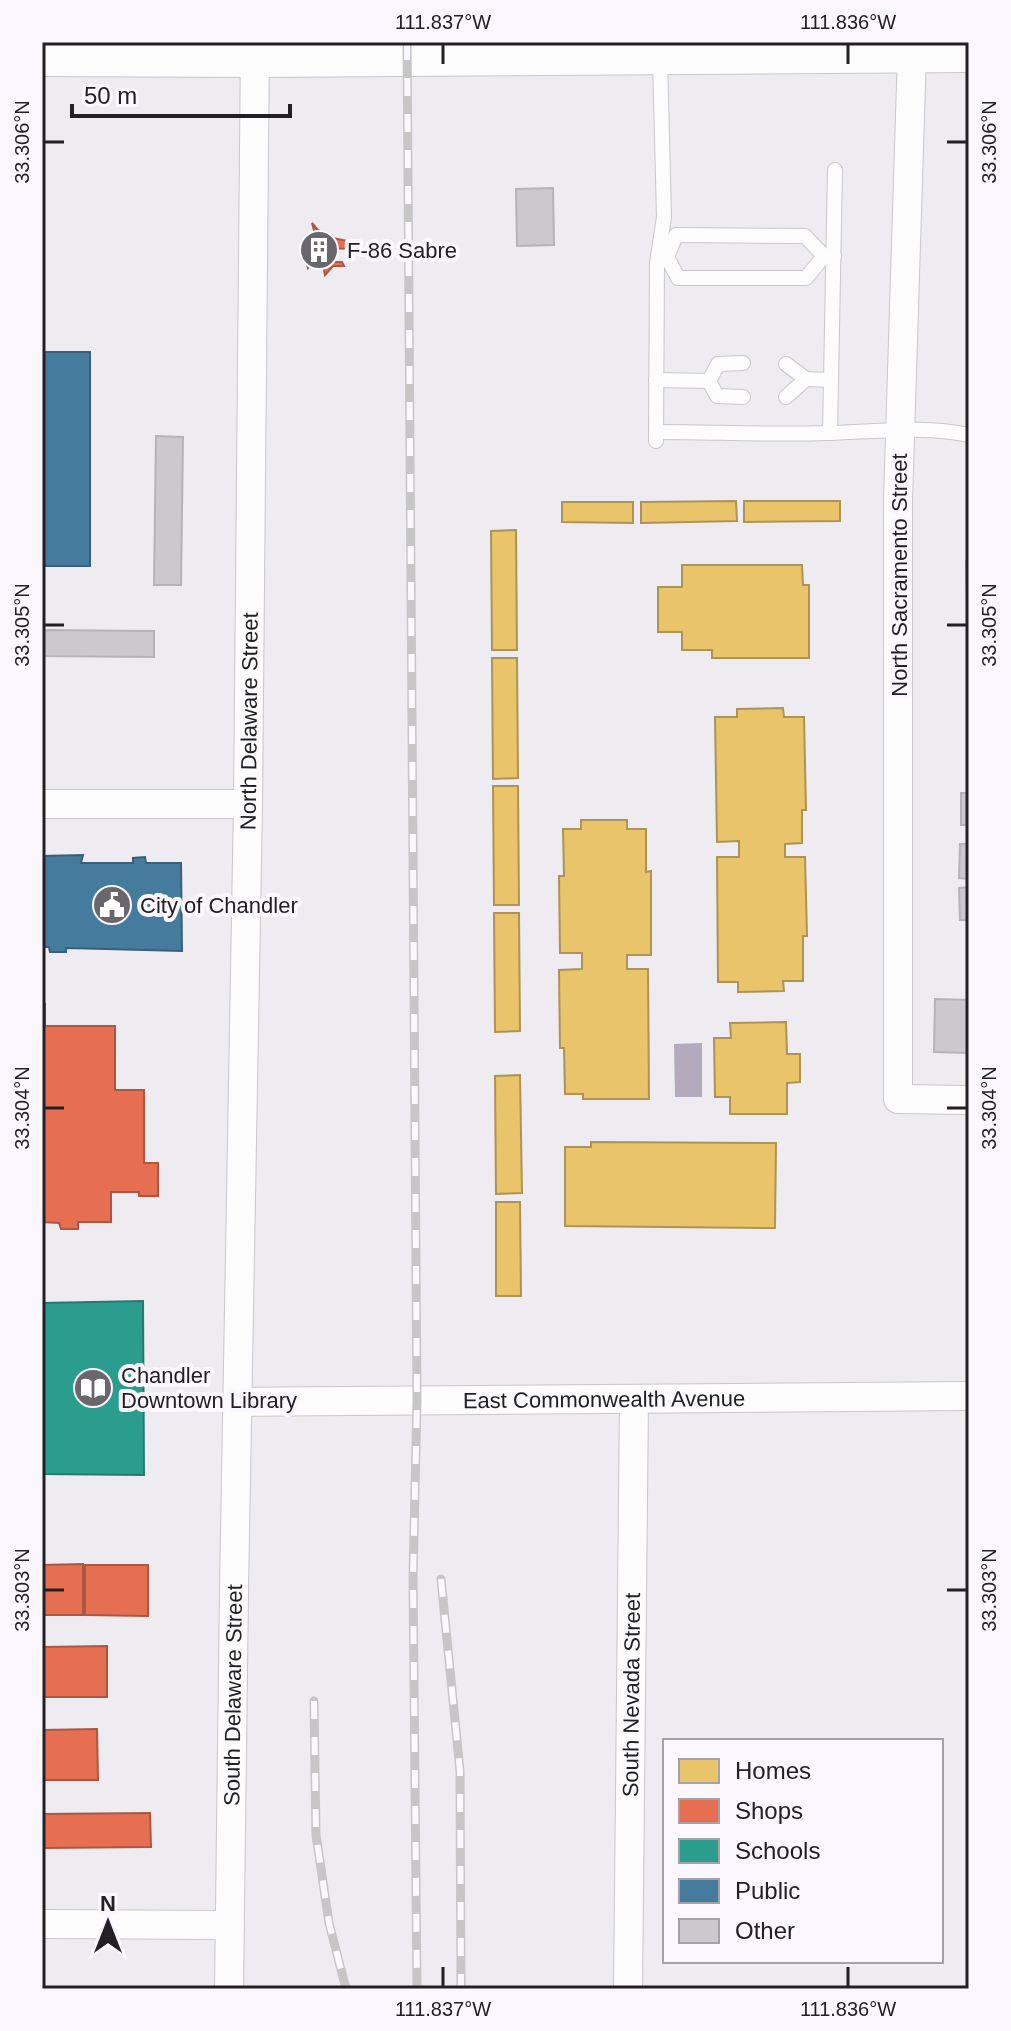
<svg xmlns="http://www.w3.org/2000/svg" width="1011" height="2031" viewBox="0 0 1011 2031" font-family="Arial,sans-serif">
	<rect width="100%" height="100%" fill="#eeebf1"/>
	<path fill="#b5aabd" d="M702,1043V1097H675L674,1044Z"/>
	<g fill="#e9c46a" stroke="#ad9355" stroke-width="2">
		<path d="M736,501L737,521L641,523V502Z"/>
		<path d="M744,501H840V521L744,522Z"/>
		<path d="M562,502H633V523L562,522Z"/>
		<path d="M516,530L517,650H492L491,531Z"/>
		<path d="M682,565H802L803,585H809V658H712V650H682V632H658V587H682Z"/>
		<path d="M492,658H517L518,778L493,779Z"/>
		<path d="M783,708L784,717H804L806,810H802V843L785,844V857H805L807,936H803V981H783L784,991L738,992V982H718L717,857H739V841L717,842L715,717H737V709Z"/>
		<path d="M493,786H518L519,905H494Z"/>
		<path d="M581,820H627V829H646V872L651,871V955H627V969H648L649,1099H583V1094H565L564,1048H560L559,970L582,969V953H560L559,876H564L563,829H581Z"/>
		<path d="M494,913H519L520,1031L495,1032Z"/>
		<path d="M786,1022L787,1054H800V1082L787,1083V1114H730V1097H715L714,1038H731L730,1023Z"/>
		<path d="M520,1075L522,1193L496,1194L495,1076Z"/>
		<path d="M591,1142L776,1143L775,1228L565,1226V1147H591Z"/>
		<path d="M496,1202H520L521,1296H496Z"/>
	</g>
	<g fill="#e76f51" stroke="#ac5744" stroke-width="2">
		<path d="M312,223L323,236L348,241L351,249L328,248L335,262H342L344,266H333L325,275L324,270L329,264L321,250L308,268L305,259L316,238Z"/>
		<path d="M42,1004H45V1026H115V1090H144V1163H158V1196H139V1192H111V1222H78V1229H61L59,1223L42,1222Z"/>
		<path d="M83,1564V1615H42V1565Z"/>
		<path d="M85,1565H148V1616L85,1615Z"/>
		<path d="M107,1646V1697H42V1647Z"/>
		<path d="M97,1729L98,1780H42V1730Z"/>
		<path d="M150,1813L151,1847L42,1848V1814Z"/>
	</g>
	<path fill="#2a9d8f" stroke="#28786f" stroke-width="2" d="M143,1301L144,1475L42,1474V1303Z"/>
	<g fill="#457b9d" stroke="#3a6079" stroke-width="2">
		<rect x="42" y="352" width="48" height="214"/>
		<path d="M83,855L81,863H133V858L145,857L146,863H181L182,951L66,948V952H50L49,947H42V856Z"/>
	</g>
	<g fill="#ccc9ce" stroke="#b6b3b8" stroke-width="2">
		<path d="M553,188L554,245L517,246L516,189Z"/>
		<path d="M156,436L183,437L181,585H154Z"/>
		<path d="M966,561H969V599H967Z"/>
		<path d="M42,630L154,631V657L42,656Z"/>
		<rect x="961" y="793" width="8" height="32"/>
		<path d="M960,844H969V879L959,878Z"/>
		<path d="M969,887V920H960L959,888Z"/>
		<path d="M935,999L969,1000V1053L934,1052Z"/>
	</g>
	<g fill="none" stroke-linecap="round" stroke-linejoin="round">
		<g stroke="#c9c7cb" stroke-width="16">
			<g id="lane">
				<path d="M824,256L806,278H678L667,257L676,235L805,236L824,256H834"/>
				<path d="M786,364L806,379L831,380"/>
				<path d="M656,380L709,381"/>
				<path d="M709,381L718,364L743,363"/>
				<path d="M709,381L717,396L743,397"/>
				<path d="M786,397L806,379"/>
				<path d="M656,432C713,432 771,435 828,433C876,432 922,425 969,435"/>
				<path d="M830,433L835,170"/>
				<path d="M656,441L657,263L664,217L660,58"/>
			</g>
		</g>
		<g stroke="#c9c7cb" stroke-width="30">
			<g id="street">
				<path d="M912,52L898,500V1099L969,1100"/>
				<path d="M42,804H248"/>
				<path id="s1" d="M238,1402L969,1396"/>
				<path d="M42,1924L230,1925"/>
				<path id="s2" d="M229,1989L234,1590L248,804L255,42"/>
				<path id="s3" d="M628,1989L634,1400"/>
			</g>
		</g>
		<g stroke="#c9c7cb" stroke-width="42">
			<path id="secondary" d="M42,56L255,57L969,52"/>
		</g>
		<use href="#lane" stroke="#fcfcfd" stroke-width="14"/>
		<use href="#street" stroke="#fcfcfd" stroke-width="28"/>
		<use href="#secondary" stroke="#fcfcfd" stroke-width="40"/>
		<g stroke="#c6c6c7" stroke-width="9">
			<g id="rail">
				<path d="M407,42L417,1401L413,1578L417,1989"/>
				<path d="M441,1579L460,1771L461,1989"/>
				<path d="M314,1701L316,1835L329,1923L346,1989"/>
			</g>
		</g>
		<use href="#rail" stroke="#fbf7fe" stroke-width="6" stroke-dasharray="18" stroke-linecap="butt"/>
	</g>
	<path fill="none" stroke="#222024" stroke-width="3" d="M443,44V64M848,44V64M44,142H64M947,142H967M44,625H64M947,625H967M44,1108H64M947,1108H967M44,1590H64M947,1590H967M443,1967V1987M848,1967V1987"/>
	<defs>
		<g id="building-disc" transform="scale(2)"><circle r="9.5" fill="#69676c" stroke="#fbf7fe"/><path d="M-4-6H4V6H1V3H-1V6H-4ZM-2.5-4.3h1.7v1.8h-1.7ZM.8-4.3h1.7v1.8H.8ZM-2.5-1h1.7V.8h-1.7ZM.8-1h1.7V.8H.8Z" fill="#fff"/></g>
		<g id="civic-disc" transform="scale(2)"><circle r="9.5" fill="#69676c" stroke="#fbf7fe"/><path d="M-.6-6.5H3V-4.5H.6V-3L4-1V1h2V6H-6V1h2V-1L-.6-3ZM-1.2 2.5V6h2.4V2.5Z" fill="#fff"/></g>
		<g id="library-disc" transform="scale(2)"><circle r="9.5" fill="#69676c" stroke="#fbf7fe"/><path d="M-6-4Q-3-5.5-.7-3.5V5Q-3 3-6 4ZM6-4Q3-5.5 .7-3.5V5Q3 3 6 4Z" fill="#fff"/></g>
	</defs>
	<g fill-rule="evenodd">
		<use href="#building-disc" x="319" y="250"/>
		<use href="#civic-disc" x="112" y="905"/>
		<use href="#library-disc" x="93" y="1388"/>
	</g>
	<g text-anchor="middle" stroke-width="8" stroke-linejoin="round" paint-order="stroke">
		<g font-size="22" fill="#222024" stroke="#fbf7fe" text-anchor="start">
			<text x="347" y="258">F-86 Sabre</text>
			<text x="140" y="913">City of Chandler</text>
			<text x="121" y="1383">Chandler<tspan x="121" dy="25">Downtown Library</tspan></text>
		</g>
		<g font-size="22" fill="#222024" stroke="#fbf7fe">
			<text transform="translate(899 575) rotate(-90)" y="8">North Sacramento Street</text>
			<text dy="8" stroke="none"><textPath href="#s2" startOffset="1268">North Delaware Street</textPath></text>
			<text dy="8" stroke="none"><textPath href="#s1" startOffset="366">East Commonwealth Avenue</textPath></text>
			<text dy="8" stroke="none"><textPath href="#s3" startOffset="294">South Nevada Street</textPath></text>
			<text dy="8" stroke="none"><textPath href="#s2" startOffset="294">South Delaware Street</textPath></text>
		</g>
	</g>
	<rect width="1011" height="2031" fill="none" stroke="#fbf7fe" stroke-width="88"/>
	<rect x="663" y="1739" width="280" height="224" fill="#fbf7fe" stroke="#a4a1a7" stroke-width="2"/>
	<rect x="679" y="1759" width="40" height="24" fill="#e9c46a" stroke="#a4a1a7" stroke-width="2"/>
	<text x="735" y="1779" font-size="24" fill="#222024">Homes</text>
	<rect x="679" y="1799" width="40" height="24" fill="#e76f51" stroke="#a4a1a7" stroke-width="2"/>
	<text x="735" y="1819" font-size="24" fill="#222024">Shops</text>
	<rect x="679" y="1839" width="40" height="24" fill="#2a9d8f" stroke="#a4a1a7" stroke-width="2"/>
	<text x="735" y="1859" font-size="24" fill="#222024">Schools</text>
	<rect x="679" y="1879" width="40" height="24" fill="#457b9d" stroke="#a4a1a7" stroke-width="2"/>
	<text x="735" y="1899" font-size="24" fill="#222024">Public</text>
	<rect x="679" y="1919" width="40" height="24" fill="#ccc9ce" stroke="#a4a1a7" stroke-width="2"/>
	<text x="735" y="1939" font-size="24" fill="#222024">Other</text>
	<g transform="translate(108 1923)" stroke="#fbf7fe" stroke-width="6" paint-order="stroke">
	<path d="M0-6L14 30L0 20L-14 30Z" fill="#222024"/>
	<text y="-12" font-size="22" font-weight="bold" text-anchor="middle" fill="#222024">N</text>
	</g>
	<path d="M72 104v12h218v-12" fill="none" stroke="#222024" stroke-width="4"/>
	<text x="84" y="104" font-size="24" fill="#222024" stroke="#fbf7fe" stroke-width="6" paint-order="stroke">50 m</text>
	<rect x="44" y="44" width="923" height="1943" fill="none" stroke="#222024" stroke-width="3"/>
	<g font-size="20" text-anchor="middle" fill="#222024">
		<text x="443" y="29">111.837°W</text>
		<text x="848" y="29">111.836°W</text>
		<text transform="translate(22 142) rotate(-90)" y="7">33.306°N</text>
		<text transform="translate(989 142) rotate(-90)" y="7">33.306°N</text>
		<text transform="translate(22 625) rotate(-90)" y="7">33.305°N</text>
		<text transform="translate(989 625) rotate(-90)" y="7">33.305°N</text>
		<text transform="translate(22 1108) rotate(-90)" y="7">33.304°N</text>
		<text transform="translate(989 1108) rotate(-90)" y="7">33.304°N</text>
		<text transform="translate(22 1590) rotate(-90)" y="7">33.303°N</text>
		<text transform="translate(989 1590) rotate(-90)" y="7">33.303°N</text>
		<text x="443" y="2016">111.837°W</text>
		<text x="848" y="2016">111.836°W</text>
	</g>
</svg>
